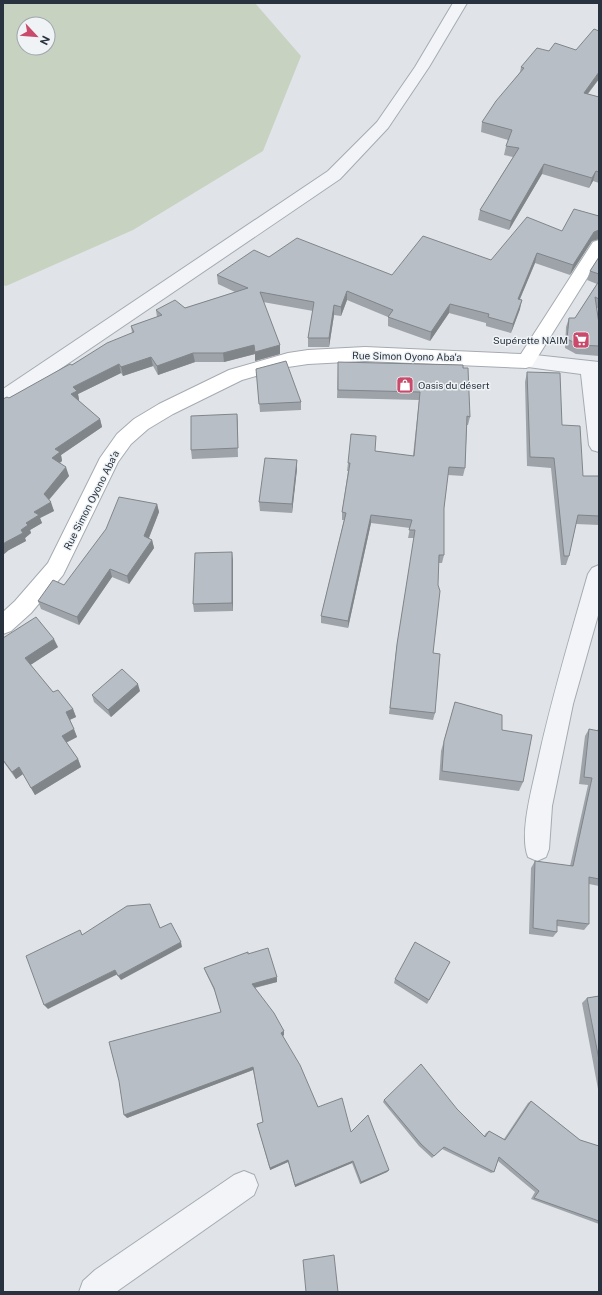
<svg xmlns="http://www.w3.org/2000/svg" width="602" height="1295" viewBox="0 0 602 1295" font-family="'Public Sans',sans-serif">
	<rect width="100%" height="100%" fill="#e0e4e8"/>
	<path fill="#c7d2c1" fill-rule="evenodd" d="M3,3H255L301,56L263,151L133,230L6,286L3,285ZM24,24H48V48H24Z"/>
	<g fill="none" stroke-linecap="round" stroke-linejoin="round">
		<g stroke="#a5abb2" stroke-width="2">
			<g id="street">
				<path d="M453,3H467L429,67L388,128L340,179L10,403L3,405V389L328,171L377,122L415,67Z"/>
				<path d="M526,354L599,362V452L592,450L589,445L581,374L520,366L517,361L520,356Z"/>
				<path d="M599,565V612L573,704L552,806L549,849L546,857L537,861L528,857C519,835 532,788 537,765C551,700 570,637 588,574L592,568Z"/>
				<path d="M244,1171L254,1175L258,1185L254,1195L116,1292H79L83,1281L95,1270L234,1175Z"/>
			</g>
		</g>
		<g stroke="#a5abb2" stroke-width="2">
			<path id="secondary" d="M599,240V259L532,366L526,368L365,361L308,364L288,367L242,380L173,414L148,429L131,444L118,462L63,575L31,613L11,631L3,634V612L15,601L48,563L100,458L117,434L134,419L159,404L229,370L288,353L308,350L365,347L521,354L593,242Z"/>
		</g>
		<use href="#street" fill="#f2f4f7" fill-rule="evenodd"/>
		<use href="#secondary" fill="#fff" fill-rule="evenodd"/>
	</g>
	<g fill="#9da3a9">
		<path d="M521,67L599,79L588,94L599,97V183L593,181L589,188L542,174L509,230L478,220L480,210L513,157L504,155L506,146L508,140L481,132L482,122L520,72Z"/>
		<path d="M599,216V239L592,241L570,275L535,263L520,299V309L511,333L486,326V323L449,313L430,341L388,326V317L347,300L341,316L334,315L329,347H308V338L313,311L263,302L280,345V354L255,361V354L224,362H195L158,375L153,366L123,376L121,373L78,394L79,400H78L100,419L102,427L61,455L62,461L60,463L69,476L49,500L54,511L40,518L42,523L30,530L31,533L25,538L26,541L9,550V398L132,333L131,326L157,317L156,310L185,308L235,292L218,284L217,275L269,257L392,275L491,260L562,231Z"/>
		<path d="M599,257V309L597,308L599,324V356L576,354L565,348L566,327L569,318H575L597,284L587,280L590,271Z"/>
		<path d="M338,362L463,365L470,417L468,425H467L465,468L463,476L448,475L444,508V555L442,563H438L433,653L435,713L433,720L389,714L396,651L414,538H408L410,528L371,523L348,628L321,623V616L344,520H342V512L348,471H347L348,463L375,451L413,456L419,400L337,398Z"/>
		<path d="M527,372L562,425L583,476H599V525L576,524L569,556L566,565H561L551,468L527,466L525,382Z"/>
		<path d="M257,377L301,402V410L260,412Z"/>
		<path d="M237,414L238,457L192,459L191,450Z"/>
		<path d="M297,460V469L292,513L260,511L259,502Z"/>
		<path d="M157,504L159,512L149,538L152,540L154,548L129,584L112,577L79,625L41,609L38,601L64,585Z"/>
		<path d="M233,560V611L194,612L193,604Z"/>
		<path d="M3,638L58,647L30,665L53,692L73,709L76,717L70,720L77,737L66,743L78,759L81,767L35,795L23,774L16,779L3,761Z"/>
		<path d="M140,691L111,717L94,702L92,695Z"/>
		<path d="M455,702L502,730L523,782L519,791L439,780L441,751Z"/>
		<path d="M599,727V886L589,884V924L584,930L557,926V932L553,937L529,934L531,868L535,861L570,866L588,785L579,784L585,736L589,729L597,731Z"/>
		<path d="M248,954L277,982L255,988L284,1031V1035L283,1036L318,1107L351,1132L389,1170L387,1172L360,1184L352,1163L295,1187L288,1162L270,1170L257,1124L263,1122L253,1070L127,1118L221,1012L215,992L206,973L204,968Z"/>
		<path d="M450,962L427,1004L394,983L395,979Z"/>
		<path d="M599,996V1089H598L582,1003L587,998Z"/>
		<path d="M384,1100L457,1109L484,1136L486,1133L489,1131L504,1139L528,1103L531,1101L580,1140L599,1146V1224L531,1199L535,1192L498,1161L494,1172L491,1173L442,1149L432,1158L419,1146L383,1102Z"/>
	</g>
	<g fill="#80858a">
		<path d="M599,72V79L581,102L584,93Z"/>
		<path d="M544,164L542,174L509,230L511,221Z"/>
		<path d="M596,171L593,181L589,188L592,178Z"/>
		<path d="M599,230V239L592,241L570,275L573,265L594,232Z"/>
		<path d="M537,253L535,263L516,308L518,299Z"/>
		<path d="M347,291V300L341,316V307Z"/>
		<path d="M522,300L520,309L511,333L513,324Z"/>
		<path d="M450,304L449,313L430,341L431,332Z"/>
		<path d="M334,305V315L329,347V338Z"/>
		<path d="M254,345L255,354L224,362L223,353Z"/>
		<path d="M280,345V354L255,361V352Z"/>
		<path d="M193,353L195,362L158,375L157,366Z"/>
		<path d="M151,357L153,366L123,376L121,367Z"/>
		<path d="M119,364L121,373L78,394L79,400L73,403L71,394L73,387Z"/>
		<path d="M237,414L238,423V457V448Z"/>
		<path d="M100,419L102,427L61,455L62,461L55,466L52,458L55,449Z"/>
		<path d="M297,460V469L292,513V504Z"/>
		<path d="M66,467L69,476L46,503L44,494Z"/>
		<path d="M51,502L54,511L40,518L42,523L30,530L31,533L25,538L26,541L9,550L3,555V544L21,530L34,512Z"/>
		<path d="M157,504L159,512L146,545L144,536Z"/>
		<path d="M371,515V523L348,628V621Z"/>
		<path d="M152,540L154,548L129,584L127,576Z"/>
		<path d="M232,552L233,560V611L232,603Z"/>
		<path d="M110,569L112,577L79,625L77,617Z"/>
		<path d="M54,639L58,647L29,666L25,658Z"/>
		<path d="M138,684L140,691L111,717L108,710Z"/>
		<path d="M73,709L76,717L69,720L66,712Z"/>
		<path d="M74,729L77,737L65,743L62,736Z"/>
		<path d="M78,759L81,767L35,795L31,788Z"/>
		<path d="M19,767L23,774L16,779L12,772Z"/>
		<path d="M181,942L182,947L121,980L118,976Z"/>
		<path d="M115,970L118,974L48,1009L44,1005Z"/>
		<path d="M277,977V982L253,988L252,984Z"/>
		<path d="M284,1031V1035L281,1037V1033Z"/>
		<path d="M253,1067V1070L127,1118L124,1115Z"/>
		<path d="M288,1160V1162L270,1170V1168Z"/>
		<path d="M353,1161L352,1163L295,1187V1185Z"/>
		<path d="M389,1170L387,1172L360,1184L361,1182Z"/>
	</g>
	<g fill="#b7bec5" stroke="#80858a">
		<path d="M594,29L599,31V72L584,93L599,97V172L596,171L592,178L544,164L511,221L480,210L519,148L506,146L512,130L482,122L496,101L524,68L521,67L537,48L549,51L555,43L576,50Z"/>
		<path d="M574,209L599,216V230L594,232L573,265L537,253L518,299L522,300L513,324L488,317L489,314L450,304L431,332L388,317L393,310L347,291L341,307L334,305L329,338H308L314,302L260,292L280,345L255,352L254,345L223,353H193L157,366L151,357L121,367L119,364L73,387L77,391L71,394L100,419L55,449L60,452L52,458L66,467L44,494L51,502L34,512L39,515L26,523L28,525L21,530L23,533L6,542L3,544V399L7,397L9,398L70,364L72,365L107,343L134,332L131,326L162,315L156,310L175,300L185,308L248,288L217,275L254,250L269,257L297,238L392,275L423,236L491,260L527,217L562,231Z"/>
		<path d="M599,257V274L590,271Z"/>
		<path d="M599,281V299L595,297L599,324V346L579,345L567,339L569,318H575Z"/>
		<path d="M286,361L301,402L259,404L256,369Z"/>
		<path d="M338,362L463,365V368H468L470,417L467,416L465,468L449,467L444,508V555H439L438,585L440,591L433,653L440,654L435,713L390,708L397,644L415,530H409L412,520L371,515L348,621L321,616L346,513L342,512L350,463H348L351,434L376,436L375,451L414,456L420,392L338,390Z"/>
		<path d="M527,372L560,373L562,425L580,426L583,476H599V516L578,515L569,556H564L554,458L530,457Z"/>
		<path d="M237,414L238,448L191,450V416Z"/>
		<path d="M265,458L297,460L292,504L259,502Z"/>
		<path d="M119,497L157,504L144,536L152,540L127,576L110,569L77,617L38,601L53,580L64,585L106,529Z"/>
		<path d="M232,552V603L193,604L195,553Z"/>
		<path d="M36,617L54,639L25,658L53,692L58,690L73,709L66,712L74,729L62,736L78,759L31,788L19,767L12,772L3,760V638Z"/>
		<path d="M122,669L138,684L108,710L92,695Z"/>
		<path d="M455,702L502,715V730L532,735L523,782L442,771L444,741Z"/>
		<path d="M589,729L599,731V879L589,877V924L557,920V932L533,928L535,861L573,866L592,778L584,777Z"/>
		<path d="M150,904L160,928L171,923L181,942L118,976L115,970L44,1005L26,956L80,930L82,935L127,906Z"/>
		<path d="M415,942L450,962L429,1000L395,979Z"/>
		<path d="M268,948L277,977L252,984L274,1013L284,1031L281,1033L300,1065L318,1107L342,1098L351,1132L368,1115L389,1170L361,1182L353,1161L295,1185L288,1160L270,1168L257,1124L263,1122L253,1067L124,1115L119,1081L109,1042L221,1012L214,988L204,968L248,952V954Z"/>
		<path d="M599,996V1060L587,998Z"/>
		<path d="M421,1064L457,1109L485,1137L489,1131L505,1140L531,1101L580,1140L599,1146V1221L534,1198L539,1191L499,1157L494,1172L444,1147L434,1156L421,1144L384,1100Z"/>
		<path d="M334,1255L338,1292H306L303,1260Z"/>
	</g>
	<defs>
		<g id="supermarket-square" transform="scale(0.9)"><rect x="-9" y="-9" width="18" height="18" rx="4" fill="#c94a6a" stroke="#eff3f6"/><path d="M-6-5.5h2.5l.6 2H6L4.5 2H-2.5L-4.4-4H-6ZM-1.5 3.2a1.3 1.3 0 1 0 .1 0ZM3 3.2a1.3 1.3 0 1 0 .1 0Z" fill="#fff"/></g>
		<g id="shop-square" transform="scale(0.9)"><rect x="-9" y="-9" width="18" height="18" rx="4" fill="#c94a6a" stroke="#eff3f6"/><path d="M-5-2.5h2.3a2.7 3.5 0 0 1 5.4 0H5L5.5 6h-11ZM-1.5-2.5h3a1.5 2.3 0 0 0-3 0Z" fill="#fff"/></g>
	</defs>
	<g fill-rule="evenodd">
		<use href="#supermarket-square" x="581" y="340"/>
		<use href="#shop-square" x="405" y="385"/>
	</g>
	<g text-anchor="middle" stroke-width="3" stroke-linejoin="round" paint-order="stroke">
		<g font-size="10" fill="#29333f" stroke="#eff3f6" text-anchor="end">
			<text x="568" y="344">Supérette NAIM</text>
			<text x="418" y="389" text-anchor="start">Oasis du désert</text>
		</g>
		<g font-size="10" fill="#29333f" stroke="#eff3f6">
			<text transform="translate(407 356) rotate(1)" y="4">Rue Simon Oyono Aba'a</text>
			<text transform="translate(91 500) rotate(-63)" y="4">Rue Simon Oyono Aba'a</text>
		</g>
	</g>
	<rect width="602" height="1295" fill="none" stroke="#29333f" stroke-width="8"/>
	<g transform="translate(36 36) rotate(116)"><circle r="19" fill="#eff3f6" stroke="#a0a6ad"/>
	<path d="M0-3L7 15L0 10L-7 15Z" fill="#c94a6a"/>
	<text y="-6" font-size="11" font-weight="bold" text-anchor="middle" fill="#29333f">N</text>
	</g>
</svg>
